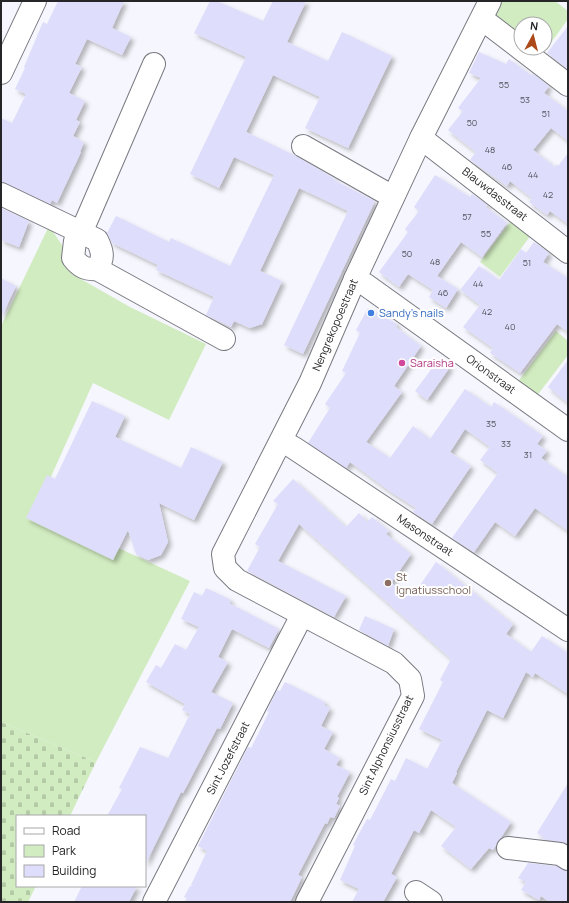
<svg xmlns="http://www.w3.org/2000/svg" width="569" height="903" viewBox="0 0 569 903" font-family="Manrope,sans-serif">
	<defs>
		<pattern id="cemetery-stones" width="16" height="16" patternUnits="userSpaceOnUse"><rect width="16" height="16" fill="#d2ecc1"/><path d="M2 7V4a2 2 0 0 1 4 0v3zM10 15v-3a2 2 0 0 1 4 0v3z" fill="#b4caa6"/></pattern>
		<filter id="shadow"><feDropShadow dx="3.5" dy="3.5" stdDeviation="2" flood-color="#0004"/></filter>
	</defs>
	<rect width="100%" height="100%" fill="#f6f6fe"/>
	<g fill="#d2ecc1">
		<path d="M493,1H555L568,11V19L540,58L527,48H545V24H521V43L489,11Z"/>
		<path d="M517,213L537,227L500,277L480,262Z"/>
		<path d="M49,226L62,245L72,274L130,307L206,344L169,420L93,383L36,510L190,581L96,762L1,722V326Z"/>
		<path d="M556,331L568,341V355L536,397L517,383Z"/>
	</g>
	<path fill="url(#cemetery-stones)" d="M1,722L96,762L70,816H17V886H36L28,902H1Z"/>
	<g fill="#deddfb" filter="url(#shadow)">
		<path d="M58,1H124L112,28L131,37L122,55L87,39L75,64L82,67L69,93L85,101L76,120L80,122L73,136L84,142L80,152H81L57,203L52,200L50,204L1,182V118L12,123L26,94L15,89L25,68L24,67L43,22L47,24Z"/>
		<path d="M210,1H217L263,21L273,1H306L287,42L328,61L342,32L392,56L348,148L305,128L320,97L273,75L246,132L296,156L335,179L334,180L375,201L303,354L284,345L348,211L299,188L260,271L282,281L262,324L250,328L234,321L231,327L206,315L214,297L156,270L158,265L112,243L107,233L116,216L169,242L171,238L230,266L274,175L234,157L219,188L190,174L246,57L194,33Z"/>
		<path d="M568,26V69L547,53Z"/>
		<path d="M479,52L506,64L509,59L531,75L533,74L549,86L544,93L568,111V141L551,128L533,150L555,167L557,164L558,166L568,153V224L550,211L547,215L529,202L532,198L510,181L507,186L470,160L476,152L448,130L463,111L458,108L481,78L469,73Z"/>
		<path d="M435,175L470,197L472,194L487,205L486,207L507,223L482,257L461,242L437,276L458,289L446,308L429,297L433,290L408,274L399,287L379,272L408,232L405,229L419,211L414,207Z"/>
		<path d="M1,208L29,221L19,247L1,240Z"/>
		<path d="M534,242L549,253L543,262L568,278V332L557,324L520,373L490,353L493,348L463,327L480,305L460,290L479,266L499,280L521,249L526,253Z"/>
		<path d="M1,278L16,286L1,318Z"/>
		<path d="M368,308L397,324L396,327L421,346L394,386L402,392L366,442L390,458L413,426L430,439L465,389L491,407L494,402L543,436L537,444L547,451L541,458L568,477V531L535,508L515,536L495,522L474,552L452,538L498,473L480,460L490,447L465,429L450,452L471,466L432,524L413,512L416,508L391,492L350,462L346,468L308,443L330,408L325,404L346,373L342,371L360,333L356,330Z"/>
		<path d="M439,359L450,367L427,400L415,391Z"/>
		<path d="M568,360V403L548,387Z"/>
		<path d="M92,401L125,416L115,437L181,468L191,447L223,462L194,520L159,503L168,542L161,555L148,560L136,554L128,530L113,560L26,518L47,475L55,479Z"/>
		<path d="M293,479L346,527L359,513L367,522L372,517L389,531L386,534L411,554L391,583L412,597L436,562L513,624L506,634L531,652L542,636L568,653V694L535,673L533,677L526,672L503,718L487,710L456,772L457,773L452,783L511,822L493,850L489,848L471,869L441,846L456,827L431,810L419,833L414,830L391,874L397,877L383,902H352L359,889L340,880L355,846L353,845L367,819L370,820L391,779L395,781L406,758L427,769L442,740L419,729L443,682L440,680L451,659L299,524L278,561L346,596L334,617L247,571L260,547L255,544L278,504L273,501Z"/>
		<path d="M206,588L231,600L229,603L279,629L269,648L232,629L218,657L228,662L211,692L233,703L220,729L217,728L183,793L181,792L145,865V816H107L122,789L119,788L140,747L168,758L190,714L182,710L185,704L146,682L156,665L161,668L175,644L186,650L199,627L181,619L194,592L202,596Z"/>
		<path d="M365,616L394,629L388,646L359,630Z"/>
		<path d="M285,682L325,702L324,705L330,708L321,726L333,732L324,749L340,758L336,765L350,772L337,797L339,798L336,804L340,806L334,818L330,817L327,824L325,823L298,875L302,877L290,902H185L187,898L184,897L190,886H193L191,885L207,851L198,846L248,747L251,748L269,712L267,711L277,690L280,691Z"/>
		<path d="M568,783V844L561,842L542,839L543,837L537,833Z"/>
		<path d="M528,863L556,866L568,871V902H550L541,896L539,900L521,890L526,882L518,878Z"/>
		<path d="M82,886H137L129,902H74Z"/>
	</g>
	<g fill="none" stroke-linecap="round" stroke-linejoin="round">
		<g stroke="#797981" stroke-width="24">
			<g id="minor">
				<path d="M482,19L568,85"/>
				<path d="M154,64L81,233L75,241L73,258C80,267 86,270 97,269L224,339"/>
				<path d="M1,73L35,1"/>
				<path d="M421,138L568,252"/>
				<path d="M303,146L393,197"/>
				<path d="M1,194L97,240C103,252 104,258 97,269"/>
				<path d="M355,279L366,285L568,430"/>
				<path d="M282,441L294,448L568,630"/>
				<path d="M508,848L560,854L568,859"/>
				<path d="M416,892L431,902"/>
				<path d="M154,902L302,615"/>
				<path d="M307,902L413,696L410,679L394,663L237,580L225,568L223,554L310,383L355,279L421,138L490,1"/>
			</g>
		</g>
		<use href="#minor" stroke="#fff" stroke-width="22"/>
	</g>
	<circle fill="#3f7fe0" stroke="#fff" stroke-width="1.5" cx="371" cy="313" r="4"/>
	<circle fill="#d1479c" stroke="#fff" stroke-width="1.5" cx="402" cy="363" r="4"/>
	<circle fill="#8d6e63" stroke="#fff" stroke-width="1.5" cx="388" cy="583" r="4"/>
	<g text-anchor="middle" stroke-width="4" stroke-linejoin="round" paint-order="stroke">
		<g font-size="9" fill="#54545e">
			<text x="504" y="88">55</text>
			<text x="525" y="103">53</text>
			<text x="546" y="117">51</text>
			<text x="472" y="126">50</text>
			<text x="490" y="153">48</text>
			<text x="507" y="170">46</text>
			<text x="533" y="178">44</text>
			<text x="548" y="198">42</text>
			<text x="467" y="220">57</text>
			<text x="486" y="237">55</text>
			<text x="407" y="257">50</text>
			<text x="435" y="265">48</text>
			<text x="527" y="266">51</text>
			<text x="478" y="287">44</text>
			<text x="443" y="296">46</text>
			<text x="487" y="315">42</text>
			<text x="510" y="330">40</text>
			<text x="491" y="427">35</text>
			<text x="506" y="447">33</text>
			<text x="528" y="458">31</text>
		</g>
		<g font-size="11" fill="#262629" stroke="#fff">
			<text transform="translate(495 194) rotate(38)" y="4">Blauwdasstraat</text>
			<text transform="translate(335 325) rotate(-67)" y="4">Nengrekopoestraat</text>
			<text transform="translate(491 374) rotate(36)" y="4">Orionstraat</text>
			<text transform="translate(425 535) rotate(34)" y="4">Masonstraat</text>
			<text transform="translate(386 745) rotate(-64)" y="4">Sint Alphonsiusstraat</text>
			<text transform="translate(228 758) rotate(-63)" y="4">Sint Jozefstraat</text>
		</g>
		<g font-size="11" fill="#366cbe" stroke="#fff" text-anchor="start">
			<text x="379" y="317">Sandy's nails</text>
		</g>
		<g font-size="11" fill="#b23c85" stroke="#fff" text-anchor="start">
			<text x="410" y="367">Saraisha</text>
		</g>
		<g font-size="11" fill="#785e54" stroke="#fff" text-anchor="start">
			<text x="396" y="581">St<tspan x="396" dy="13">Ignatiusschool</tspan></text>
		</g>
	</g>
	<rect width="569" height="903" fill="none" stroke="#262629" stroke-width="4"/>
	<rect x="16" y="815" width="130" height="72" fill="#ffffff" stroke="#a8a8a9"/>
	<rect x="24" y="828" width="20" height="6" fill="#ffffff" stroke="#a8a8a9"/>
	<text x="52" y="835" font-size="12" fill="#262629">Road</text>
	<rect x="24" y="845" width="20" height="12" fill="#d2ecc1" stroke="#a8a8a9"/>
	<text x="52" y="855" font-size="12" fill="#262629">Park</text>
	<rect x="24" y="865" width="20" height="12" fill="#deddfb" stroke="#a8a8a9"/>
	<text x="52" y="875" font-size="12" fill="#262629">Building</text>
	<g transform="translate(533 36) rotate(7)"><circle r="19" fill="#ffffff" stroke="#a8a8a9"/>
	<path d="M0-3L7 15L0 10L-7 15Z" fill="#ad4819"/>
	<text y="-6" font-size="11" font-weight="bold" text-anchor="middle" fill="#262629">N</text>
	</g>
</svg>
